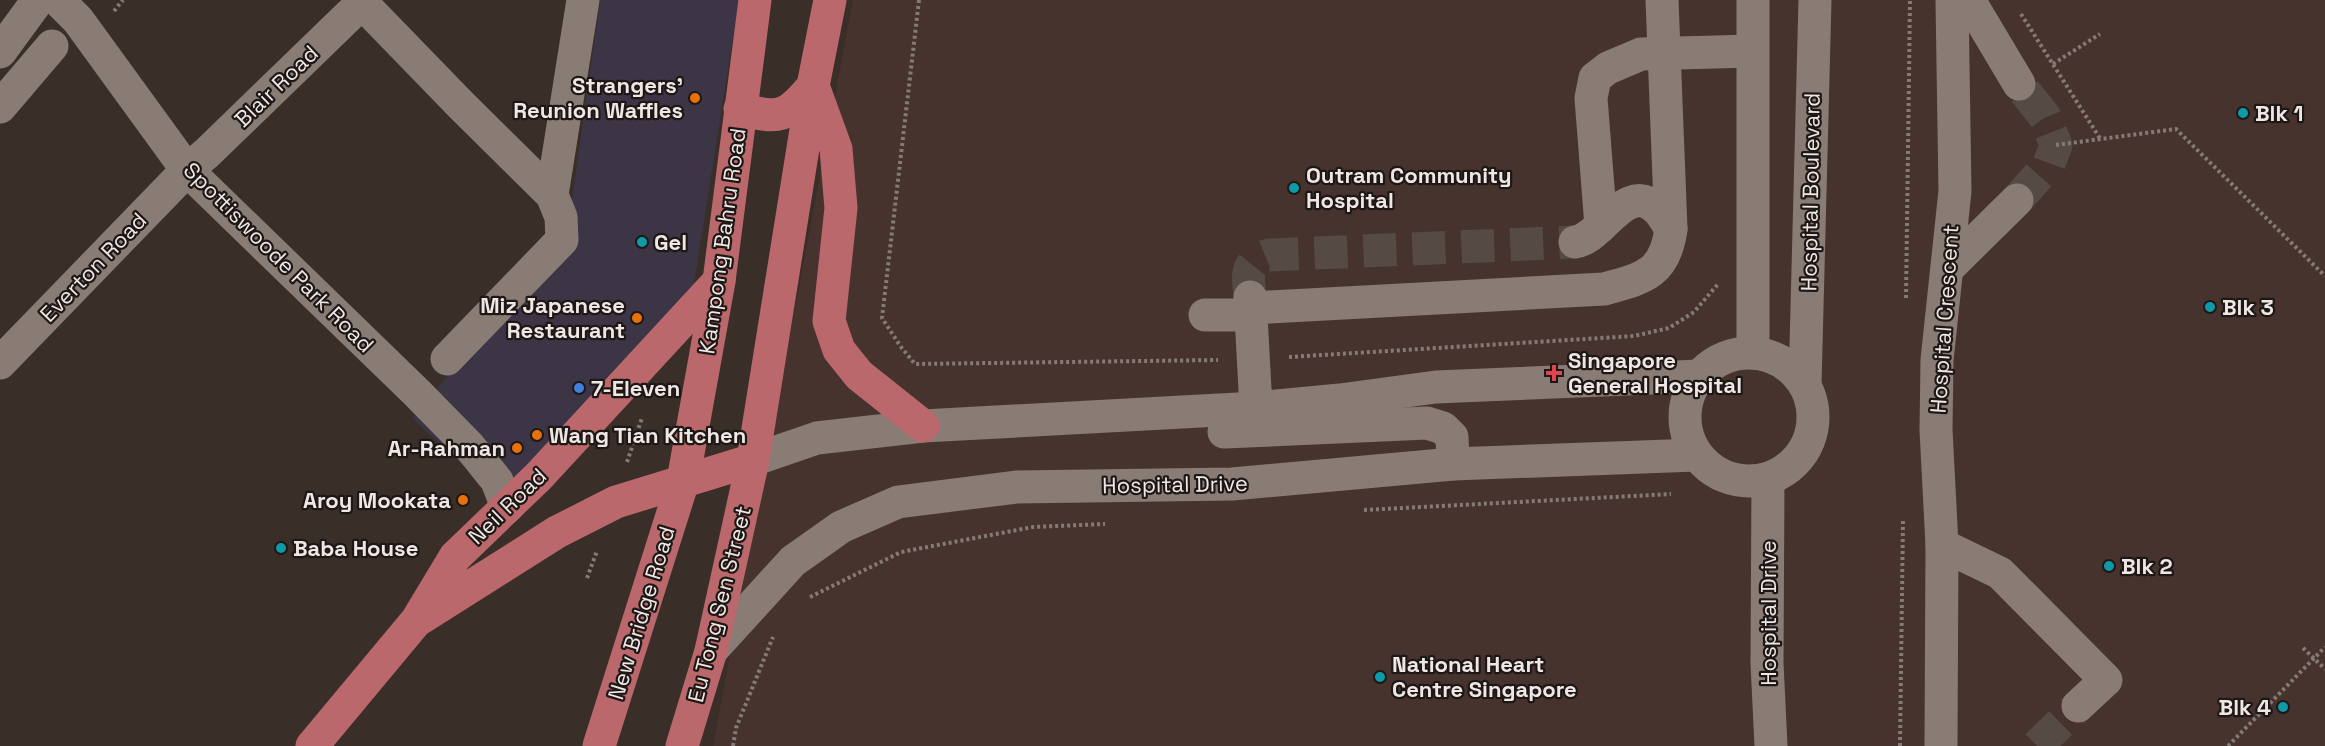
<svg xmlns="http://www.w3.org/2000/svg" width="2325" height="746" viewBox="0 0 2325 746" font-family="'Space Grotesk',sans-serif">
	<rect width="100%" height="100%" fill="#3a2e28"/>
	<path fill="#3b3546" d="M600,0H739L690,309L500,500L412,418L567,236Z"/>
	<path fill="#47332e" d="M853,0H2325V746H713Z"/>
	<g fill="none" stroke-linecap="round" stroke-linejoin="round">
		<g stroke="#554a44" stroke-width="33" stroke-dasharray="33 16" stroke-linecap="butt">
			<path d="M2017,200L2049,164L2056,145L2045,117L2019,84"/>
			<path d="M1250,297C1248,274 1244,264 1269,255L1575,242"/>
			<path d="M2037,746L2078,706"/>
		</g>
		<g stroke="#857b76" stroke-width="4" stroke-dasharray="3 3" stroke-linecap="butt">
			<path d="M919,0L882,318L901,347L915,364L1218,360"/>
			<path d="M114,11L123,0"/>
			<path d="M2021,14L2101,140"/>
			<path d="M2053,64L2100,34"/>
			<path d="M2056,145L2176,129L2325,276"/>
			<path d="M1906,298L1910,0"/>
			<path d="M1289,357L1634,336L1669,328L1694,312L1718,284"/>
			<path d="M627,462L642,418"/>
			<path d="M1364,510L1671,494"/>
			<path d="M587,578L597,551"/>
			<path d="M810,597L901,552L1033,527L1105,524"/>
			<path d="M2303,648L2325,669"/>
			<path d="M733,746L736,728L773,637"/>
			<path d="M1900,746L1903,519"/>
			<path d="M2228,746L2325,647"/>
		</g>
		<g stroke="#897c75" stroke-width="33">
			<path d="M58,0L78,20L187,170L417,393L469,446L497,481L507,507"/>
			<path d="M1753,0V352"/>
			<path d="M1969,0L2019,84"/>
			<path d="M362,3L461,105L552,195L561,217L562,240L447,359"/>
			<path d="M0,52L38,0"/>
			<path d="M0,107L52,46"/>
			<path d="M552,195L583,0"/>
			<path d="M1601,226L1591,98L1595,78L1608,68L1641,54L1752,51"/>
			<path d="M1575,242C1602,239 1626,178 1658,210C1663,215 1667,223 1671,229"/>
			<path d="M1947,269L2017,200"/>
			<path d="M1250,297L1256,408"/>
			<path d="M1251,308L1604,289C1644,278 1665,274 1671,229L1662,0"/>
			<path d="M1205,315H1251"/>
			<circle cx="1749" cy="417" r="64"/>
			<path d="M0,363L187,170L207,153L365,0"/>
			<path d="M1805,385L1815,0"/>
			<path d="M1224,432L1427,423L1443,428L1452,437L1453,464"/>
			<path d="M753,460L817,438L923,426L1256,408L1340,400L1436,387L1700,376"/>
			<path d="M1768,479L1767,663L1771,746"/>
			<path d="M1942,545L2000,573L2106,680L2078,706"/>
			<path d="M711,651L793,561L841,527L898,502L1016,487L1232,484L1453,464L1696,455"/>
			<path d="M1941,746L1942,545L1936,430L1937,360L1955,191L1952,0"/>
		</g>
		<g stroke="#ba686c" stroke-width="33">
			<path d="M815,91L836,149L841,208L829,321L839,350L859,375L923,426"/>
			<path d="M740,109C780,120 787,117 813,86"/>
			<path d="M421,618L557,532L616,502L753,460"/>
			<path d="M312,746L417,620L455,557L539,476L719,281"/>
			<path d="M599,746L683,481L719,281L755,0"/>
			<path d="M682,746L711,651L753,460L813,86L830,0"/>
		</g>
	</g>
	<g fill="#e8710a" stroke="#1d1715" stroke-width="2">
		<circle cx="695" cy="98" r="6"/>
		<circle cx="637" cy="318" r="6"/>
		<circle cx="537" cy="435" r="6"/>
		<circle cx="517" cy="448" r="6"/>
		<circle cx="463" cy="500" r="6"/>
	</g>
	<g fill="#0f9aa8" stroke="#1d1715" stroke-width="2">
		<circle cx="2243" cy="113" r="6"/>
		<circle cx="1294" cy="188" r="6"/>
		<circle cx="642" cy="242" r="6"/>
		<circle cx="2210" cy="307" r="6"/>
		<circle cx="281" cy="548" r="6"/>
		<circle cx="2109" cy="566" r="6"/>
		<circle cx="1380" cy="677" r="6"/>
		<circle cx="2283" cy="707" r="6"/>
	</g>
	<path fill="#e0444e" stroke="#1d1715" stroke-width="2" d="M1551 364h6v6h6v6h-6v6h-6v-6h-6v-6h6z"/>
	<circle fill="#3f7fe0" stroke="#1d1715" stroke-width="2" cx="579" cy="388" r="6"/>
	<g text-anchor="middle" stroke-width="4.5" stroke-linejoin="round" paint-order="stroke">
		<g font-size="22" font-weight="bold" fill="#efe7e3" stroke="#1d1715" text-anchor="start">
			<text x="683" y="93" text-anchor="end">Strangers'<tspan x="683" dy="25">Reunion Waffles</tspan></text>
			<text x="2255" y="121">Blk 1</text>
			<text x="1306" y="183">Outram Community<tspan x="1306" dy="25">Hospital</tspan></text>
			<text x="654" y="250">Gel</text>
			<text x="625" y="313" text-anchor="end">Miz Japanese<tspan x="625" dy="25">Restaurant</tspan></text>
			<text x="2222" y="315">Blk 3</text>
			<text x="1568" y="368">Singapore<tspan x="1568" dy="25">General Hospital</tspan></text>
			<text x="591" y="396">7-Eleven</text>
			<text x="549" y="443">Wang Tian Kitchen</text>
			<text x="505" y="456" text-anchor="end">Ar-Rahman</text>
			<text x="451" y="508" text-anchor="end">Aroy Mookata</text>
			<text x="293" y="556">Baba House</text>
			<text x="2121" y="574">Blk 2</text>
			<text x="1392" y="672">National Heart<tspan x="1392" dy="25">Centre Singapore</tspan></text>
			<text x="2271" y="715" text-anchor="end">Blk 4</text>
		</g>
		<g font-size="22" fill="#efe7e3" stroke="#1d1715">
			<text transform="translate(276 86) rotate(-44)" y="8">Blair Road</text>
			<text transform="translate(1810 192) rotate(-89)" y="8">Hospital Boulevard</text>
			<text transform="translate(722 241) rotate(-82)" y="8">Kampong Bahru Road</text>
			<text transform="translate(279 257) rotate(45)" y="8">Spottiswoode Park Road</text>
			<text transform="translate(93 267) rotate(-46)" y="8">Everton Road</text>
			<text transform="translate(1944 319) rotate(-86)" y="8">Hospital Crescent</text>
			<text transform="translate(1175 484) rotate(-1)" y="8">Hospital Drive</text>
			<text transform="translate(507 506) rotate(-44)" y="8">Neil Road</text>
			<text transform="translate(719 604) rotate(-76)" y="8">Eu Tong Sen Street</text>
			<text transform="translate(641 613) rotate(-73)" y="8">New Bridge Road</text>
			<text transform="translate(1768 613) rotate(-90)" y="8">Hospital Drive</text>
		</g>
	</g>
</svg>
